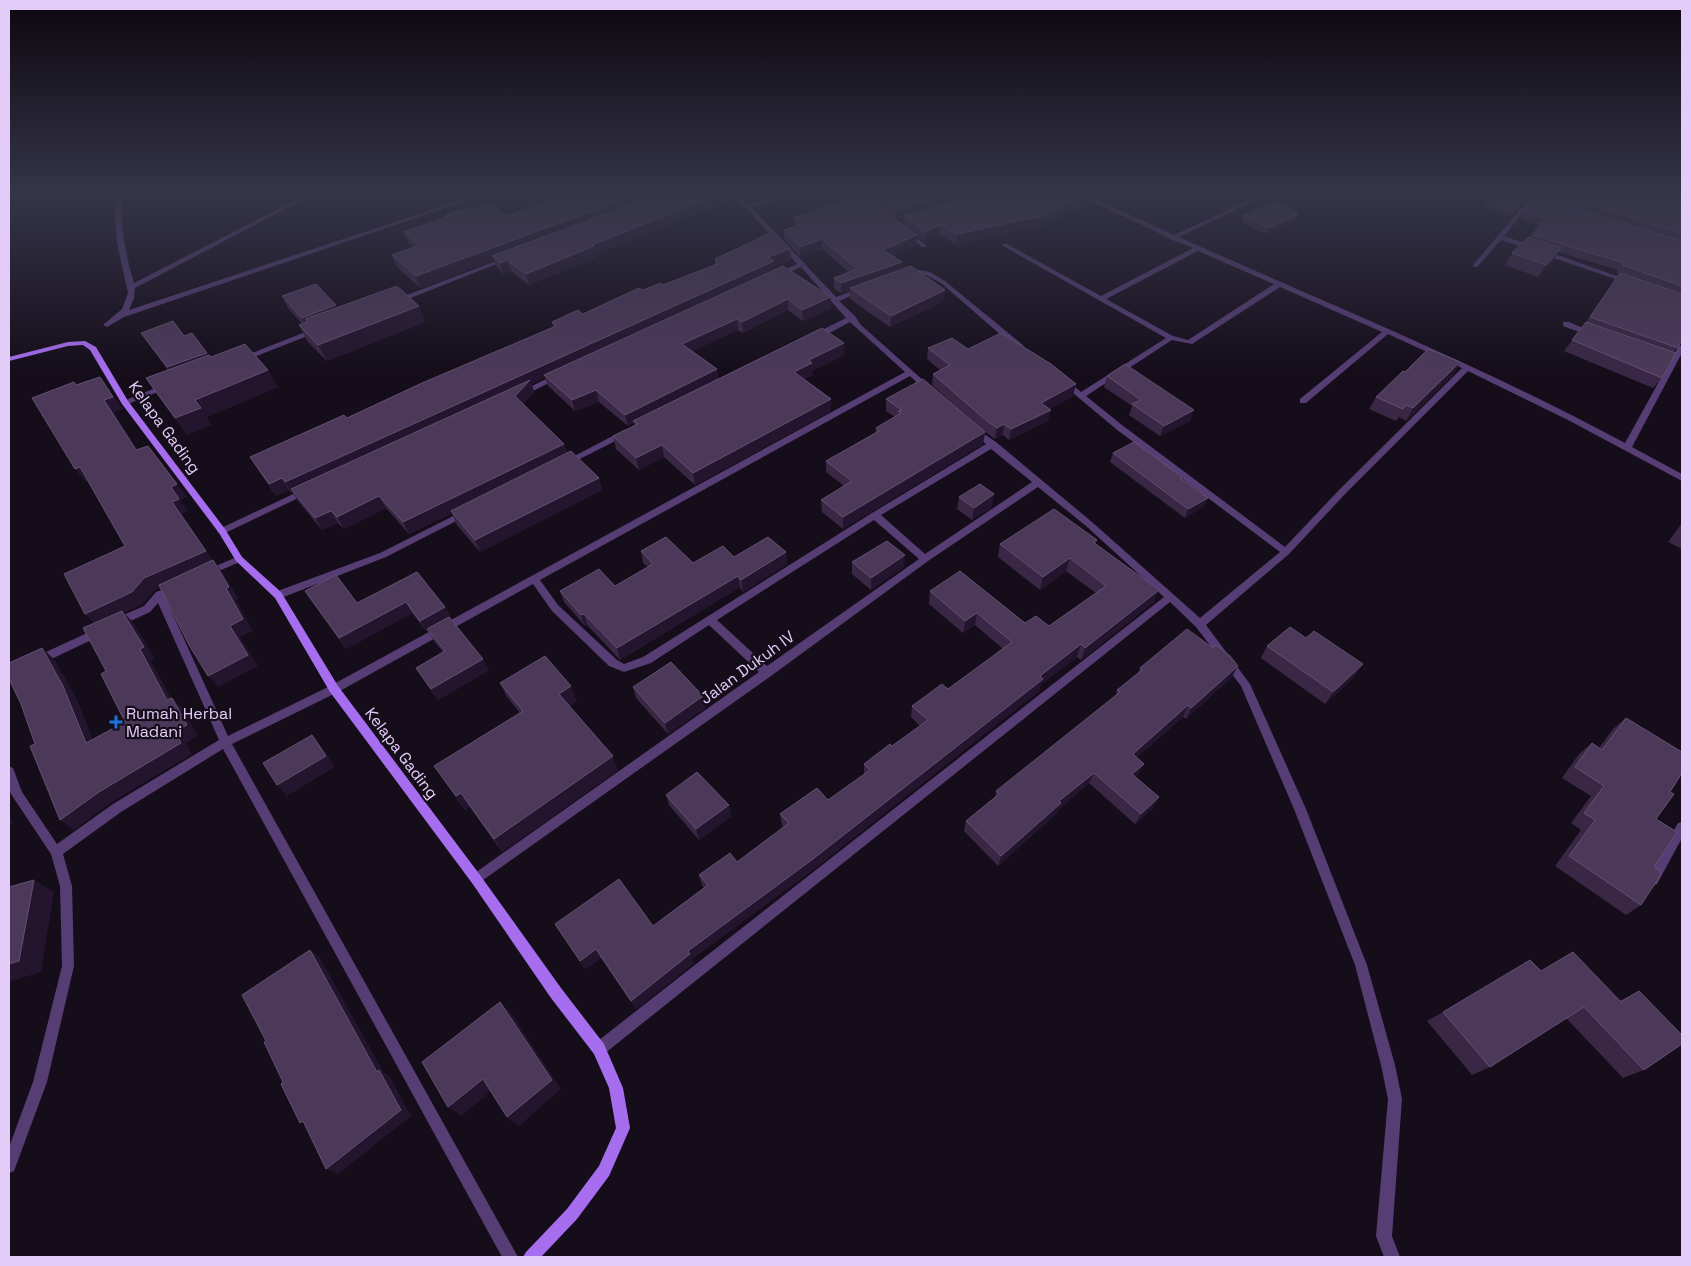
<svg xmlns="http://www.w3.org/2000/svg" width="1691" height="1266" viewBox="0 0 1691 1266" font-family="'Space Grotesk',sans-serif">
	<rect width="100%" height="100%" fill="#150d1a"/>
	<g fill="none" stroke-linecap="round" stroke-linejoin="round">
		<g fill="#563d74" fill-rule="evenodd">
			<path d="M116,194H122C120,225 125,253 134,283L307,194H314L135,288L134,298L129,310L479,194H487L124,317L107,327L103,325L122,309L128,293L117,243L115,219Z"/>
			<path d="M729,194H735L748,204L786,194H795L794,195L751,207L836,297L860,288H864V290L839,301L855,316L861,325L934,390L933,392H927L910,376L540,580L558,605L617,660L624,664L643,657L872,513L986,444L971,432L970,430L974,427L996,442L1092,522L1200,618L1280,552L1116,429L1061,383L1062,381H1068L1081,392L1166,338L1003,246V244H1007L1101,296L1193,248L1170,239L1169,238L1077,194H1084L1174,235L1262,194H1269L1179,237C1328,304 1481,365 1625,443L1678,347L1682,345V353L1632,447L1682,474V481L1568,420L1468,371L1346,493L1289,554L1206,625L1250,684L1306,809L1367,965L1395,1065L1402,1099L1392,1236L1400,1257H1384L1376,1236L1388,1099L1381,1065L1355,965L1294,809L1241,686L1196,627L1170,602L604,1054L599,1056L594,1054L592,1049L594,1044L1164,597L1086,526L1038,487L928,561L771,676L476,885L472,883L470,879L472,875L759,672L709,625L651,663L624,672L609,666L552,611L533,584L338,692L232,744L518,1257H502L223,749L121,812L63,854L72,886L74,966L47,1082L14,1171L9,1173V1147L33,1082L62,966L60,886L51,854L11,794L9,787V766L13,768L22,792L57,844L113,804L219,740L158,603L150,612L122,625H114L113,622L114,619L144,606L156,592L164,589L167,590L169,593L165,597L228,736L330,686L905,372L850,322L818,339H812V335L846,318L801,267L778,277H774V275L797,264L745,207ZM1198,251L1274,284L1188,340L1173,336L1106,299ZM1280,287L1382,332L1300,399V403H1306L1388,334L1462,368L1340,489L1285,547L1122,425L1086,396L1172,340L1192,344ZM991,449L1032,482L925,554L881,515ZM874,520L919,559L767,666L717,620Z"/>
			<path d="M1533,194H1539L1504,236L1631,281V283H1627L1501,240L1477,267H1473V265Z"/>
			<path d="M907,231L926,245V247H922L905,234L904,233Z"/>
			<path d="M504,258L509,259L398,303L391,301Z"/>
			<path d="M915,269L930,272L945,281L1023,345V349H1017L941,283L926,275L915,273L904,276L901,274Z"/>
			<path d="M1563,322H1569L1597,334L1596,336H1590L1563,326Z"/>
			<path d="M313,329H319L320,331L244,361H241L237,359Z"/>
			<path d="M556,374H559L563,376L525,395H519L518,393Z"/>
			<path d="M163,385H166L170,387L128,404H122L121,402Z"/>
			<path d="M626,429L629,430V434L568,465H562L561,463Z"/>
			<path d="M306,488L310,491L309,493L225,533H219L217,531L219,529Z"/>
			<path d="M465,510L469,513L468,515L386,557L281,598H275L273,595L275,592L380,553Z"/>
			<path d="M239,556L242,557L244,559L242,561L207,576L202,573L204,571Z"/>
			<path d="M98,628L102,629L103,632L102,635L43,663H35L34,660L35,657Z"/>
			<path d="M1682,822V838L1657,884L1653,886L1649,884L1647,880L1649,876L1678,823Z"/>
		</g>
		<path fill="#a66eee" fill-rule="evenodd" d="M85,341L96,347L128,401L225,529L242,557L281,592L338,686L480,875L561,988L604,1044L623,1088L630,1128L609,1176L577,1219L541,1257H523L526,1252L567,1209L599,1166L616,1128L609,1088L594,1054L551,998L472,883L330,692L275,598L236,561L219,533L122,404L90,350L83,345L68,346L9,361V357L68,342Z"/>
	</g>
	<g fill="#3a2746" fill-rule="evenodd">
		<path d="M653,194L654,196L662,195L666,194H732L733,199L596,254L597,257L529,285L511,271L503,274L496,267L494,260L420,288L396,266L392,255L413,247L409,243L404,232L447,217L446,215L474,210L508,216Z"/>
		<path d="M871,194H1081L1082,205L1041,226L956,244L939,235L924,241L917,236L916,245L892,256L902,262V270L944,301L890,327L850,299V290L841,293L834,288V278L849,272L822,249L800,257L784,239V230L794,226L793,218L871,201ZM904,218L903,225L896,220Z"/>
		<path d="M1530,194L1511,216L1483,206L1488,199Z"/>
		<path d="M1540,194H1682V339L1674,352L1662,378L1653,388L1564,351L1586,322L1619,274L1616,273L1618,270L1558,252L1553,260L1538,277L1505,265L1512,253L1530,238L1532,235L1540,226L1520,219L1524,211Z"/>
		<path d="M1243,216L1297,220L1266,234L1241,222Z"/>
		<path d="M790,249L791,260L775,266V270L831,297V308L803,321L788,310L743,333L738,330L692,351L717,369L718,379L844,343V355L812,371L813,375L804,379L831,399V411L695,485L664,457L639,470L616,449L613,436L634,426V423L628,426L599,402L575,411L548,386L545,377L532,384L534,392L523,404L564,444L567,453L599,478L602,490L480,552L456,524L452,513L409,534L386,508L344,529L338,523L322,530L298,501L293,493H292L289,490L276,496L250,457L347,418L553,328L552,322L583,314L643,290L663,285L715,265V259Z"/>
		<path d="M282,296L336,305L337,307L425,322L327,361L308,342L299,325L302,324L288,308Z"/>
		<path d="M141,333L207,353L211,357L278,387L206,417L212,425L187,435L146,378L168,370Z"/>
		<path d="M928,348L968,349L1073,396L1049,409L1048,421L1009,440L1003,435L995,439L985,432L983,444L843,529L822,512L821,500L844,486L826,472V461L875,433L876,428L895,417L886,411V399L978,426L932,385L933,374L940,370L927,359Z"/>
		<path d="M1460,362L1453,375L1406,421L1399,417L1396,421L1369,409L1376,397L1405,372Z"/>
		<path d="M1107,376L1190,421L1160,436L1129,415L1132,406L1104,387Z"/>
		<path d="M1113,453L1182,477V479L1204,506L1185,518L1110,462Z"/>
		<path d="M959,497L992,507L972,520L957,509Z"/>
		<path d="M1682,523V549L1668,542Z"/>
		<path d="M1097,540L1096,544L1154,602L1081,660L1077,657L1041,684L1039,691L814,869L692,959L694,963L636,1009L601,958L585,969L555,924L653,926L704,888L702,885L699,875L737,862L784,827L782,825L780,814L828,800L864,775V764L892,746L920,726L911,717L912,706L948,689L1003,649L975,625L963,633L929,604L930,591L1025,623L1049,626L1096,593L1066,571L1040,590L998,557L1000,544Z"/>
		<path d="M641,551L693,563L734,557L786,552L787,564L743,592L740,587L620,660L587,625L585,626L564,602L560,591L615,586L648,567L643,563Z"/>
		<path d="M852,562L904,567L871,590L852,574Z"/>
		<path d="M417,572L445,607L451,618H450L489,670L438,700L423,679L416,668L443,652L434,641L428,630L426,631L412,613L346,649L305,591L357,603Z"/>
		<path d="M1267,646L1355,676L1325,704L1261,658Z"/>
		<path d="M1140,668L1232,677L1186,719L1183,717L1136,758L1144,764L1138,774L1135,777L1153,808L1135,824L1089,783L1059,809L1057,813L998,866L964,831L966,821L995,798L996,791L1115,697L1117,690L1138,674Z"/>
		<path d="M500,683L577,701L569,706L618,770L502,852L469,806L465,810L434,766L520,713L507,697Z"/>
		<path d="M633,687L703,696L705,708L668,734L636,698Z"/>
		<path d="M1626,718L1670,792L1656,819L1654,867L1641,905L1626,915L1555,866L1581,830L1571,823L1591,796L1562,778L1579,754L1592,743L1599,748L1613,729Z"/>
		<path d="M666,795L729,805L731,816L699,840L669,805Z"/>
		<path d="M1541,971L1619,1001L1639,991L1644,1070L1623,1078L1566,1018L1490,1067L1472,1075L1427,1021L1443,1012Z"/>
	</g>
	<g fill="#23152d">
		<path d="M639,194H653L654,200L492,256L494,260L420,288L416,276Z"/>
		<path d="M720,194H732L733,199L596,254L597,257L529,285L526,274L592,245Z"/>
		<path d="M756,194H767L757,196Z"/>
		<path d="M956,194H989L904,216V218L896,220L897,210Z"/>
		<path d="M1528,194H1530L1511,216L1516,208Z"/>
		<path d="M1084,195L1082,205L1041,226L956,244L957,234Z"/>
		<path d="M1299,214L1297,220L1266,234L1268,228Z"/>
		<path d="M940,225L939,235L924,241L925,232Z"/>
		<path d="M917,235L916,245L882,260L883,250Z"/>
		<path d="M822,239V249L800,257V247Z"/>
		<path d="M1561,248L1553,260L1538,277L1546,265Z"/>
		<path d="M790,249L791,260L775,266V272L544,375L545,377L532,384L534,392L519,408L291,489L293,493H292L285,482L768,257Z"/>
		<path d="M507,260L511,271L503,274L500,263Z"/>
		<path d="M902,262V272L850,288V290L841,293V283Z"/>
		<path d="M945,290L944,301L890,327L891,316Z"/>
		<path d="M831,297V308L803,321L802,310Z"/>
		<path d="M788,299V310L743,333L742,322Z"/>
		<path d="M336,305L342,317L307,322L305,319L310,329L308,330L302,318Z"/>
		<path d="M419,306L425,322L327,361L318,345Z"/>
		<path d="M737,319L738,330L684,355L682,344Z"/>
		<path d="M844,343V355L812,371L813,375L794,384V372L809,360Z"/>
		<path d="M207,353L215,365L175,380L167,367Z"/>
		<path d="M1460,362L1453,375L1406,421L1413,408Z"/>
		<path d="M717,369L718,380L633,421L634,423L628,426L625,415Z"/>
		<path d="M268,370L278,387L206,417L212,425L187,435L175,418L195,400Z"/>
		<path d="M100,377L123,409L114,413L146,463L136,450L104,400Z"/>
		<path d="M1076,384L1073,396L1039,414L1041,403Z"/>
		<path d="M596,390L599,402L575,411L572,400Z"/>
		<path d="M831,399V411L695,485L693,473Z"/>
		<path d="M1051,410L1048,421L1009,440L1011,429Z"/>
		<path d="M1194,410L1190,421L1160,436L1164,426Z"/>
		<path d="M1004,424L1003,435L995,439L997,428Z"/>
		<path d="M985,432L983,444L843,529V517Z"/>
		<path d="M564,444L567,456L451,511L452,513L409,534L403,522Z"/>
		<path d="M662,445L664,457L639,470L636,458Z"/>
		<path d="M80,467L91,479L86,482L75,469Z"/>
		<path d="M282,478L289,490L276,496L269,484Z"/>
		<path d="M599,478L602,490L480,552L475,540Z"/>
		<path d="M177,484L187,497L180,500L188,511L182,514L215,564L155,590L143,604L124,613L133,622L155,659L151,661L178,711L85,614L172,502L171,487Z"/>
		<path d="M994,494L992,507L972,520L974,508Z"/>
		<path d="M379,496L386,508L344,529L337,517Z"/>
		<path d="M1208,498L1204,506L1185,518L1188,509Z"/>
		<path d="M331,511L338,523L322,530L315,518Z"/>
		<path d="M786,552L787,564L743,592L741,580Z"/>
		<path d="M905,555L904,567L871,590V578Z"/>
		<path d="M1070,558L1066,571L1040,590L1043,577Z"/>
		<path d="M213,560L222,572L239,599L236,600L253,631L240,637L258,666L218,687L208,676L230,626L226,588Z"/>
		<path d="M738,576L740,587L620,660L617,648Z"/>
		<path d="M1159,590L1154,602L1081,660L1085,648Z"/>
		<path d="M406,602L412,613L346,649L339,638Z"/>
		<path d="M445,607L451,618L426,631L420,621Z"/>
		<path d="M977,613L975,625L963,633L965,621Z"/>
		<path d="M584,614L587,625L585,626L581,615Z"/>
		<path d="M1081,644L1077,657L1041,684L1039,691L814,869L692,959L694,963L636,1009L631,1001L688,951Z"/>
		<path d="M42,648L54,659L76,697L98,753L86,743Z"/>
		<path d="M483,659L489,670L438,700L431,689Z"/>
		<path d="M1363,664L1355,676L1325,704L1333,692Z"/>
		<path d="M1238,666L1232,677L1186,719L1191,708Z"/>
		<path d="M571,686L577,701L565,708L559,694Z"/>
		<path d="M703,696L705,708L668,734L665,723Z"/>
		<path d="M172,698L183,709L198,736L186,743L192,754L112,802L74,830L60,820L175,732Z"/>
		<path d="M1188,705L1183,717L1128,765L1133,754Z"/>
		<path d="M312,735L321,746L335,767L287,796L277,785Z"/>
		<path d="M613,756L618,770L502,852L494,839Z"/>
		<path d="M1144,764L1138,774L1127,785L1132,774Z"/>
		<path d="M1094,773L1089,783L1059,809L1057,813L998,866L1001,856L1059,801Z"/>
		<path d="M461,793L469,806L465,810L456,796Z"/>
		<path d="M1159,797L1153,808L1135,824L1141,814Z"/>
		<path d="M729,805L731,816L699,840L696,829Z"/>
		<path d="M9,814L13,824L9,826Z"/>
		<path d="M34,880L54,892L41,972L9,982V964Z"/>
		<path d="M596,949L601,958L585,969L580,961Z"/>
		<path d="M310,950L320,958L384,1073L390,1077L411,1116L338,1174L326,1169L377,1072Z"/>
		<path d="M500,1002L511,1013L561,1089L519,1126L507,1117Z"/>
		<path d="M483,1079L495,1088L461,1116L448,1107Z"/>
	</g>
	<g fill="#4c395a" stroke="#645073">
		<path d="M567,194H639L416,276L392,255L419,245L404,232L448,216L446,215L470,207L474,210L490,204L508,216Z"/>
		<path d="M660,194L662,195L666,194H720L592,245L594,246L526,274L507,260L500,263L492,256Z"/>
		<path d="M874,194H956L897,210Z"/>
		<path d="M981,194H1081L1084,195L1042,216L957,234L940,225L925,232L904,216Z"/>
		<path d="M1494,194H1528L1516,208L1488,199Z"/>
		<path d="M1556,194H1677L1682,196V234Z"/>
		<path d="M862,195L917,235L883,250L902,262L841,283L834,278L857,269L822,239L800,247L784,230L801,224L793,218Z"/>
		<path d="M1537,196L1682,241V286L1622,265L1624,263L1532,235L1546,219L1524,211Z"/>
		<path d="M1275,202L1299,214L1268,228L1243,216Z"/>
		<path d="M774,231L790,249L768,257L774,261L285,482L282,478L269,484L250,457L344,415L347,418L422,383L556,326L552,322L578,310L583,314L639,288L643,290L661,283L663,285L717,264L715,259Z"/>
		<path d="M1528,237L1561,248L1546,265L1512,253Z"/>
		<path d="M783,266L831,297L802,310L788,299L742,322L737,319L682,344L717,369L625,415L596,390L572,400L544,375Z"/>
		<path d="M911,266L945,290L891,316L850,288Z"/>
		<path d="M1620,273L1682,294V339L1678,348L1590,317Z"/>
		<path d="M316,284L336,305L302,318L282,296Z"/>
		<path d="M397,286L419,306L318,345L299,325L307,322L305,319Z"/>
		<path d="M173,321L184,336L192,333L207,353L167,367L141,333Z"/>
		<path d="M1586,322L1676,353L1662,378L1572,340Z"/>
		<path d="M822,328L844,343L809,360L812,363L794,372L831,399L693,473L662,445L636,458L613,436L638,424L633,421Z"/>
		<path d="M1001,333L1051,364L1076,384L1041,403L1051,410L1011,429L1004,424L997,428L987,421L933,374L950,365L928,348L952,338L968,349Z"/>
		<path d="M245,344L268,370L195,400L201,408L175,418L146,378L209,355L211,357Z"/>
		<path d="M1428,349L1460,362L1413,408L1406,405L1403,409L1376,397L1403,371L1405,372Z"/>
		<path d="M1125,364L1194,410L1164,426L1132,404L1141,400L1107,376Z"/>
		<path d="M100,377L113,397L104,400L136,450L148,446L177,484L171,487L179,499L172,502L206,551L144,578L132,592L85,614L64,574L125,546L80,467L75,469L32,398L74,382L76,385Z"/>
		<path d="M923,379L985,432L843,517L821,500L852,481L826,461L879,431L876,428L901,413L898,411L902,410L886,399Z"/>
		<path d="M530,380L515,396L564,444L403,522L379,496L337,517L331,511L315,518L291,489Z"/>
		<path d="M1134,442L1182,477L1180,478L1208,498L1188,509L1113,453Z"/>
		<path d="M571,451L599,478L475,540L451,511Z"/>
		<path d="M980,484L994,494L974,508L959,497Z"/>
		<path d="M1054,509L1097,540L1093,542L1159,590L1085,648L1081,644L1040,676L1043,679L813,859L688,951L690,954L631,1001L596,949L580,961L555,924L619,879L653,926L708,885L699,875L730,853L737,862L789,823L780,814L817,788L828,800L870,770L864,764L890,744L892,746L928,720L912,706L942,684L948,689L1012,642L977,613L965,621L930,591L960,571L1025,623L1036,616L1049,626L1106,586L1070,558L1043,577L1000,544Z"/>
		<path d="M666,537L693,563L723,546L734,557L768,537L786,552L741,580L738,576L617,648L584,614L581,615L560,591L599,569L615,586L653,564L641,551Z"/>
		<path d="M887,541L905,555L871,578L852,562Z"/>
		<path d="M213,560L229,587L226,588L243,619L230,626L248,655L208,676L189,645L159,585Z"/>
		<path d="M417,572L445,607L420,621L406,602L339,638L305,591L336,575L357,603Z"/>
		<path d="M122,611L144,647L140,649L167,700L172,698L187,725L175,732L181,743L99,792L60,820L30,746L35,744L21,704L9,679V663L42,648L63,686L86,743L125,722L101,674L106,671L83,628Z"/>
		<path d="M449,617L483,659L431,689L416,668L445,651L427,629Z"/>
		<path d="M1290,627L1306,638L1314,631L1363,664L1333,692L1267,646Z"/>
		<path d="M1187,629L1213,648L1216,645L1230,656L1238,666L1191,708L1188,705L1133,754L1144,764L1132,774L1159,797L1141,814L1094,773L1059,801L1061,803L1001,856L966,821L999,794L996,791L1120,692L1117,690L1142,670L1140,668Z"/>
		<path d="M545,656L571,686L559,694L613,756L494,839L461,793L456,796L434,766L523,711L500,683Z"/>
		<path d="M671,662L703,696L665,723L633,687Z"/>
		<path d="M1626,718L1682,752V773L1670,792L1674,794L1656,819L1677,832L1654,867L1660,871V876L1641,905L1569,856L1595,820L1584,813L1604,786L1575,767L1592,743L1602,750Z"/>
		<path d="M312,735L326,756L277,785L263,763Z"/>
		<path d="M697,772L729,805L696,829L666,795Z"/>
		<path d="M34,880L19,961L9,964V887Z"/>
		<path d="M310,950L377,1072L379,1070L401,1110L326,1169L303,1121L300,1123L281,1084L283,1082L264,1042L266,1041L242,995Z"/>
		<path d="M1573,952L1621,1002L1639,991L1682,1035V1044L1644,1070L1584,1007L1490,1067L1443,1012L1530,960L1541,971Z"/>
		<path d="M500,1002L552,1080L507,1117L483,1079L448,1107L422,1062Z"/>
	</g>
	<linearGradient id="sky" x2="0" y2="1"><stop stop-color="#0c070e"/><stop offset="0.52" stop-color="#353549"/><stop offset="1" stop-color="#353549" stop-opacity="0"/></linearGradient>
	<rect width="1691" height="371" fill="url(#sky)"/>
	<path fill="#1976d8" stroke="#150d1a" stroke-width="2" d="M113.5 714.5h5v5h5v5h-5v5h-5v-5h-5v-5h5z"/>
	<g text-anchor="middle" stroke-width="4.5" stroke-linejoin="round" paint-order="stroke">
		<g font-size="16" fill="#e4ccf9" stroke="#150d1a">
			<text transform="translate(165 427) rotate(54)" y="6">Kelapa Gading</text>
			<text transform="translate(747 667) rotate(-36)" y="6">Jalan Dukuh IV</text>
			<text transform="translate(402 753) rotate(53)" y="6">Kelapa Gading</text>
		</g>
		<g font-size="16" fill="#e4ccf9" stroke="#150d1a" text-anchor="start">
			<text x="126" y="719">Rumah Herbal<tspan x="126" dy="18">Madani</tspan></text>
		</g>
	</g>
	<rect width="1691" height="1266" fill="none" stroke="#e4ccf9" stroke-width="20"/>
</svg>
